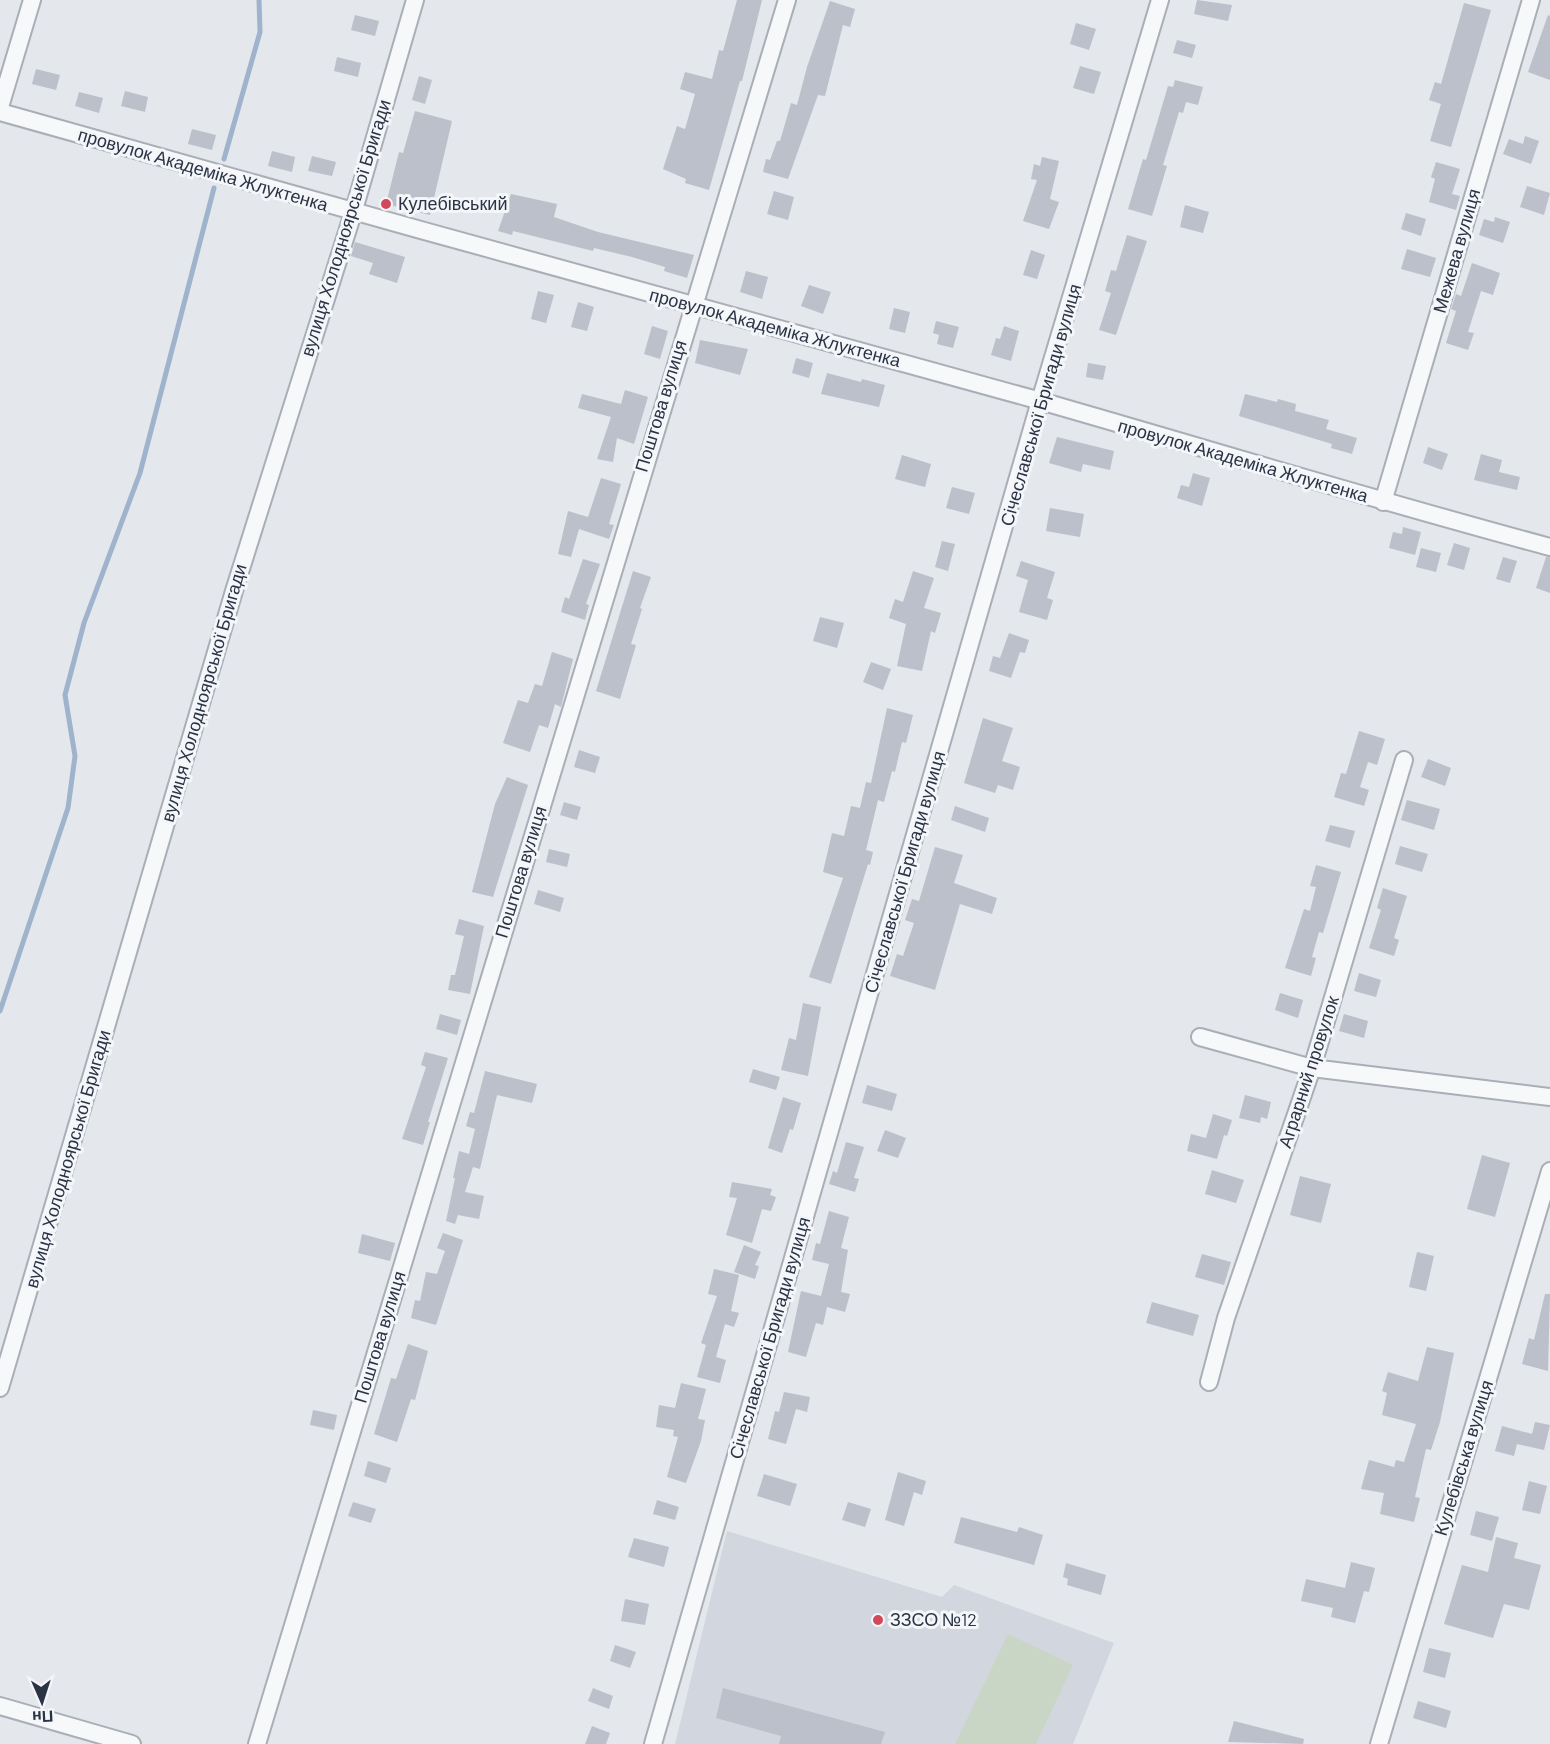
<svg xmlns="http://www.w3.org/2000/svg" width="1550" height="1744" viewBox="0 0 1550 1744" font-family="Barlow,sans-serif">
	<rect width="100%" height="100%" fill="#e4e7ec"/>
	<path fill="#d2d6de" d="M727,1531L942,1597L954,1585L1114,1643L1073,1744H675Z"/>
	<path fill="#c9d6c5" d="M1008,1634L1073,1665L1036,1744H955Z"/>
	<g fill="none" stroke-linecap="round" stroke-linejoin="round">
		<g stroke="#9fb4cc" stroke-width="5">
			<path d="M224,159L260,32L259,0"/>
			<path d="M0,1011L68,808L75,756L65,695L84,623L140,473L214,188"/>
		</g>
	</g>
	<g fill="#bbc0ca">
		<path d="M737,0H762L742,81H740L709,190L685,183L686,179L663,169L677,126L685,129L695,94L680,89L685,72L712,79L719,50L723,51Z"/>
		<path d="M1197,0L1232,5L1228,21L1194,14Z"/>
		<path d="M830,1L855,9L850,27L843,25L825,96L818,95L788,179L763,172L766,159L770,160L777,141H780L791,103L797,105L807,67Z"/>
		<path d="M1464,3L1491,10L1451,147L1430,141L1441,104L1429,100L1435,82L1441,84Z"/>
		<path d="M355,15L379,21L375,36L351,30Z"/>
		<path d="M1548,15L1550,16V80L1528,72Z"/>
		<path d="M1076,23L1096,29L1089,50L1070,44Z"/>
		<path d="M1177,40L1196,45L1192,58L1173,53Z"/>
		<path d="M337,57L361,63L358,77L334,71Z"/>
		<path d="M1080,66L1101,72L1094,94L1073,88Z"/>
		<path d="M36,69L60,75L56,90L32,84Z"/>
		<path d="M419,76L432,80L425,104L412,100Z"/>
		<path d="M1175,80L1203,87L1198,105L1186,102L1183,113L1179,112L1163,165L1167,166L1152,216L1128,209L1143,159L1146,160L1168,86L1173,87Z"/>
		<path d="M125,91L148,97L145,112L121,106Z"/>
		<path d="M79,92L103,98L99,113L75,106Z"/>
		<path d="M415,111L452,121L430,215L386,204L399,152L403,153Z"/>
		<path d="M192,129L216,135L212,150L188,144Z"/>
		<path d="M1525,136L1539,141L1531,164L1503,154L1509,139L1523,144Z"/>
		<path d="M272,151L295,157L292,172L268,166Z"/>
		<path d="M312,156L336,162L332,176L308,171Z"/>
		<path d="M1042,157L1059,161L1050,199L1059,202L1049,229L1023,221L1037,180L1031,179L1034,164L1040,166Z"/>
		<path d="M1436,162L1460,169L1452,194L1460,196L1456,210L1429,202L1435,179L1431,177Z"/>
		<path d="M1527,186L1550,193L1544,215L1520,207Z"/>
		<path d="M774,191L794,197L788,220L767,214Z"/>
		<path d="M511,194L557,204L554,217L598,232L694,255L687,278L664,271L665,267L632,257L594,248L593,251L513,231L512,235L498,231Z"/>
		<path d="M1185,205L1209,212L1203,233L1180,227Z"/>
		<path d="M1406,213L1426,219L1421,236L1401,229Z"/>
		<path d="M1495,217L1510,222L1503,243L1479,235L1484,219L1494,222Z"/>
		<path d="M1127,235L1147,241L1116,335L1099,330L1111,293L1105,291L1111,270L1116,271Z"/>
		<path d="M355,242L405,257L397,283L369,274L373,263L351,256Z"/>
		<path d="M1407,249L1436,258L1430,277L1401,269Z"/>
		<path d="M1031,250L1045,255L1037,279L1023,275Z"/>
		<path d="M1472,263L1500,273L1493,295L1481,291L1468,332L1474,333L1468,350L1446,343L1456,311L1451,309L1456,294L1461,296Z"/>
		<path d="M746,271L768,277L762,299L740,292Z"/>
		<path d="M809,285L831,292L823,314L801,306Z"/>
		<path d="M538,291L554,295L546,323L531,319Z"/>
		<path d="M578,302L594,307L587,331L571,327Z"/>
		<path d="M894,308L910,312L905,333L889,329Z"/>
		<path d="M936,321L959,327L953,348L937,344L939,335L933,333Z"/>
		<path d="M652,326L668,331L660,359L644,354Z"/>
		<path d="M1004,326L1019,331L1011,361L991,355L996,338L1000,339Z"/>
		<path d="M700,340L748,349L740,375L695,363Z"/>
		<path d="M796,358L813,363L809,378L792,373Z"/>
		<path d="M1088,363L1106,366L1103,380L1086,377Z"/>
		<path d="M827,373L861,382L862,379L885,385L879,407L821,394Z"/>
		<path d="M625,390L648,397L634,444L617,438L613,462L597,459L611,417L578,408L582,394L621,404Z"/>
		<path d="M1245,394L1277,402L1278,399L1296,404L1295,411L1329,420L1326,429L1357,438L1352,454L1331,448L1332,444L1239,416Z"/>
		<path d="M1057,437L1114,451L1110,470L1083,464L1081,472L1049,463Z"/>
		<path d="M1428,447L1448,454L1442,470L1423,463Z"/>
		<path d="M1481,454L1502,460L1499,472L1520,477L1517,490L1474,480Z"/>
		<path d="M902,455L931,464L925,487L895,479Z"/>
		<path d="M1193,473L1210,478L1202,506L1177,498L1181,485L1189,487Z"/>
		<path d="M601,478L621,484L609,524L614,525L609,539L579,529L571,557L558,554L568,511L588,517Z"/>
		<path d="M952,487L975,493L969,514L946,508Z"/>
		<path d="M1050,508L1084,514L1080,537L1046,531Z"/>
		<path d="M1403,527L1421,532L1415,555L1389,548L1393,532L1402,534Z"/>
		<path d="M942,541L955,544L948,571L935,567Z"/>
		<path d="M1454,543L1470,548L1464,570L1447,565Z"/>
		<path d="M1421,548L1441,553L1436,572L1416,567Z"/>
		<path d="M1503,557L1517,561L1510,583L1496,579Z"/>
		<path d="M1546,557H1550V593L1536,588Z"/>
		<path d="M583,559L600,564L586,604L589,605L585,620L561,612L565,597L569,599Z"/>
		<path d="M1021,561L1055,572L1047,598L1053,600L1047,620L1019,612L1028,580L1016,576Z"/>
		<path d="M633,571L651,577L640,608L642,609L631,644L636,645L620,699L596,691Z"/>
		<path d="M913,571L934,578L924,608L941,613L935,633L931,631L922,671L897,666L906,624L889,618L895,599L903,602Z"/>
		<path d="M820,617L844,623L837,648L813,641Z"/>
		<path d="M1009,633L1029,640L1025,653L1020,652L1011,678L989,671L993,656L1000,658Z"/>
		<path d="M552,652L573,659L561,707L555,704L548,728L539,725L530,752L503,743L518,700L528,703L535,684L542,686Z"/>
		<path d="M871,662L891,669L883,690L863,682Z"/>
		<path d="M887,708L913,715L906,743L902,742L895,772L892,771L884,802L878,800L866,850L873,852L870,865L868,864L831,984L809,977L843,878L823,872L832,833L844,836L851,806L860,808L866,782L871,783Z"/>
		<path d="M983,718L1013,728L1002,761L1020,767L1013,790L998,785L995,793L964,783Z"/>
		<path d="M1359,731L1385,739L1377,765L1368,762L1360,787L1369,790L1364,806L1334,797L1341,773L1346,774Z"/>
		<path d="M579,750L600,757L595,773L574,767Z"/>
		<path d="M1428,759L1451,768L1445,786L1421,777Z"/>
		<path d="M507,777L528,785L493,897L472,892L495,804Z"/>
		<path d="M1407,800L1440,809L1434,830L1401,820Z"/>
		<path d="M564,802L581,807L577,820L560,815Z"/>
		<path d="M955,806L989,818L985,832L951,820Z"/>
		<path d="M1330,825L1355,831L1350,848L1325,841Z"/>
		<path d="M1400,846L1428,854L1422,872L1395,864Z"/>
		<path d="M935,847L963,855L954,883L997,898L992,914L960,904L935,990L890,976L897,954L903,956L914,923L905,920L912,899L919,901Z"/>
		<path d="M549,849L570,854L567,867L546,862Z"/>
		<path d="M1316,865L1341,872L1323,933L1319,932L1312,957L1316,958L1311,976L1285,968L1304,909L1310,911L1316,887L1310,886Z"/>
		<path d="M1383,888L1407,896L1394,938L1399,940L1394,956L1369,948L1381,910L1377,908Z"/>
		<path d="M538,890L564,898L560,912L534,904Z"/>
		<path d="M459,919L484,926L470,994L448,990L451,975H455L464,936L455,934Z"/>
		<path d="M1359,973L1381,980L1376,997L1354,991Z"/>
		<path d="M1280,993L1303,1000L1298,1018L1275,1010Z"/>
		<path d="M803,1003L821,1007L808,1076L781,1070L789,1038L796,1040Z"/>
		<path d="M440,1014L461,1020L457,1035L436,1029Z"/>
		<path d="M1344,1014L1368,1021L1364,1038L1339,1031Z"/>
		<path d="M425,1052L448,1058L428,1122H430L423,1145L402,1139L426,1067L421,1065Z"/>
		<path d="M753,1069L780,1077L776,1090L749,1082Z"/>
		<path d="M485,1071L537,1084L532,1103L497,1095L480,1169L473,1167L465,1192L484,1196L479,1219L458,1215L455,1224L446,1221L455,1178H453L459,1151L469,1154L475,1129L466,1126L470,1112L474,1113Z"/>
		<path d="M867,1085L897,1094L892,1111L862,1103Z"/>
		<path d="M1245,1095L1271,1102L1267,1119L1261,1117L1260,1123L1239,1118Z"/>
		<path d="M783,1097L801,1103L793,1130L790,1129L782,1153L768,1148Z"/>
		<path d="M1213,1114L1232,1120L1227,1136L1224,1135L1217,1159L1187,1151L1191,1134L1206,1138Z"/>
		<path d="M885,1130L906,1138L898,1158L877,1151Z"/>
		<path d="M846,1142L864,1147L854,1178L859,1179L855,1192L829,1184L833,1171L837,1173Z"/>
		<path d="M1482,1155L1510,1163L1495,1217L1467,1209Z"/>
		<path d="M1212,1170L1244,1180L1236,1203L1205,1194Z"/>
		<path d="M1300,1176L1331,1184L1321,1223L1290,1215Z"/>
		<path d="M732,1182L772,1189L770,1195L776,1197L771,1211L762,1209L752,1243L726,1235L737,1198L729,1197Z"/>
		<path d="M829,1211L849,1217L841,1248L848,1250L841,1292L850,1294L845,1312L827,1307L823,1325L816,1323L806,1357L788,1352L801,1291L821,1296L829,1264L812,1260L816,1243L820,1244Z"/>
		<path d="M443,1233L463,1240L436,1325L411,1318L415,1300L420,1301L426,1272L437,1274L445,1251L437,1248Z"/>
		<path d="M362,1234L395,1243L390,1261L358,1253Z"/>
		<path d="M744,1245L761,1252L755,1265L759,1266L755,1279L734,1272Z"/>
		<path d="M1417,1252L1434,1256L1426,1291L1409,1287Z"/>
		<path d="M1202,1254L1231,1262L1224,1285L1195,1277Z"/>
		<path d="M714,1269L739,1275L731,1311L739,1313L734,1327L725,1324L716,1357L726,1360L720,1383L697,1377L706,1345L701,1343L717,1296L708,1294Z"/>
		<path d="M1545,1294H1550L1548,1371L1522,1364L1529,1338L1534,1340Z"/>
		<path d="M1152,1302L1199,1315L1193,1336L1146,1323Z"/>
		<path d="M408,1344L428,1351L415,1400L411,1399L397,1442L374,1434L391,1378L396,1379Z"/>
		<path d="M1427,1347L1454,1353L1440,1422L1431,1450L1426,1449L1415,1497L1420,1498L1414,1522L1380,1514L1384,1493L1361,1489L1369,1460L1394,1467L1396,1460L1404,1462L1416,1424L1382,1415L1387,1393L1382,1391L1388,1372L1418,1381Z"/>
		<path d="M681,1383L706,1389L698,1419L705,1420L701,1441L686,1483L667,1477L678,1437L673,1436L674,1430L656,1427L659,1405L675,1408Z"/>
		<path d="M784,1392L810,1397L807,1412L796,1409L786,1444L768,1439L775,1411L779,1412Z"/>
		<path d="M313,1410L337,1415L334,1430L310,1425Z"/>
		<path d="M1535,1422L1550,1425L1544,1450L1517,1444L1514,1456L1495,1451L1502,1426L1532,1434Z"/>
		<path d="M368,1461L391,1468L386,1483L364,1476Z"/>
		<path d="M898,1472L926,1481L922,1495L914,1492L904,1526L885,1520Z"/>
		<path d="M764,1474L797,1484L790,1506L757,1496Z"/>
		<path d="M1529,1481L1547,1486L1540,1514L1522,1510Z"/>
		<path d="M657,1500L679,1507L675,1520L653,1514Z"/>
		<path d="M353,1502L376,1509L371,1523L348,1516Z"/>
		<path d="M848,1502L871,1509L865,1527L842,1520Z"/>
		<path d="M1476,1511L1499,1517L1492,1541L1470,1535Z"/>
		<path d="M961,1517L1017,1532L1019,1527L1043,1535L1034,1565L954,1543Z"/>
		<path d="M1496,1537L1518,1543L1514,1558L1541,1565L1529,1610L1504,1604L1493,1638L1444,1624L1462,1565L1488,1572Z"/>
		<path d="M634,1538L669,1547L664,1567L628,1557Z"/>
		<path d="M1351,1562L1375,1568L1369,1592L1364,1591L1355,1623L1331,1617L1333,1608L1301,1601L1306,1579L1345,1588Z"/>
		<path d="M1066,1563L1106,1575L1101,1595L1067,1585L1068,1579L1063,1577Z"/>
		<path d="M625,1599L649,1604L645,1625L621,1621Z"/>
		<path d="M615,1645L636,1652L630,1668L610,1661Z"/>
		<path d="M1429,1648L1451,1653L1445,1678L1423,1672Z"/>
		<path d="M593,1688L613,1696L609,1709L588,1701Z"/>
		<path d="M723,1688L885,1732L881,1744H779L781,1736L716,1718Z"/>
		<path d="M1418,1701L1451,1711L1446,1728L1413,1718Z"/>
		<path d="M1234,1721L1304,1739L1303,1744L1228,1742Z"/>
		<path d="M592,1726L610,1733L606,1744H585Z"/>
	</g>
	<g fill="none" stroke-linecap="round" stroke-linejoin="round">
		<g stroke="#a9aeb7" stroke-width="20">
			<g id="minor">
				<path d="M0,107L32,0"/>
				<path d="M0,112C345,211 691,303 1037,400C1208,449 1378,501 1550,547"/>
				<path d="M1383,502L1531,0"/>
				<path d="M1200,1037L1312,1068L1550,1097"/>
				<path d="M1209,1382L1226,1318L1312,1068L1404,760"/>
				<path d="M0,1388L234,591L353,213L415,0"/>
				<path d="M0,1706L132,1744"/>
				<path d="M257,1744L787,0"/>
				<path d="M653,1744L1040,401L1160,0"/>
				<path d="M1379,1744L1550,1171"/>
			</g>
		</g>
		<use href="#minor" stroke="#f7f8fa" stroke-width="16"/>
	</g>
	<g fill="#d1495b" stroke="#f4f6f9" stroke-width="2">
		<circle cx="386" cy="204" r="6"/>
		<circle cx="878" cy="1620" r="6"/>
	</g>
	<g text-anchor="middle" stroke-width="6" stroke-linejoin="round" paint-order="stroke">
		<g font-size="18" fill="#2b3445" stroke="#f4f6f9">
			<text transform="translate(203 170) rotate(16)" y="6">провулок Академіка Жлуктенка</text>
			<text transform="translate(346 228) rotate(-73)" y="6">вулиця Холодноярської Бригади</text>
			<text transform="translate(1457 251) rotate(-74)" y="6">Межева вулиця</text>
			<text transform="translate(775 328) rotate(15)" y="6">провулок Академіка Жлуктенка</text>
			<text transform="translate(1041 405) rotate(-74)" y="6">Січеславської Бригади вулиця</text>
			<text transform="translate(661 406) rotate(-73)" y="6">Поштова вулиця</text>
			<text transform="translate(1243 461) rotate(16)" y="6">провулок Академіка Жлуктенка</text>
			<text transform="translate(204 693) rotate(-74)" y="6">вулиця Холодноярської Бригади</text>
			<text transform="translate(521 872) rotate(-73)" y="6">Поштова вулиця</text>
			<text transform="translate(905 872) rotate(-74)" y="6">Січеславської Бригади вулиця</text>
			<text transform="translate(1309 1072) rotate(-72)" y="6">Аграрний провулок</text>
			<text transform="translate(68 1159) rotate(-74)" y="6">вулиця Холодноярської Бригади</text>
			<text transform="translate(380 1337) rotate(-73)" y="6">Поштова вулиця</text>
			<text transform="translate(770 1338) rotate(-74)" y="6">Січеславської Бригади вулиця</text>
			<text transform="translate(1464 1458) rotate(-73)" y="6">Кулебівська вулиця</text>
		</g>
		<g font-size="18" fill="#2b3445" stroke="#f4f6f9" text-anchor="start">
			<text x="398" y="210">Кулебівський</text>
			<text x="890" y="1626">ЗЗСО №12</text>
		</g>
	</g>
	<g transform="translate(42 1702) rotate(177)" stroke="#f4f6f9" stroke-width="4.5" paint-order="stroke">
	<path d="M0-4.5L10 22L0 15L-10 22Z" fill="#2b3445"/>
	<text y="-9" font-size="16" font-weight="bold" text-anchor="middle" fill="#2b3445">Пн</text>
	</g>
</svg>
